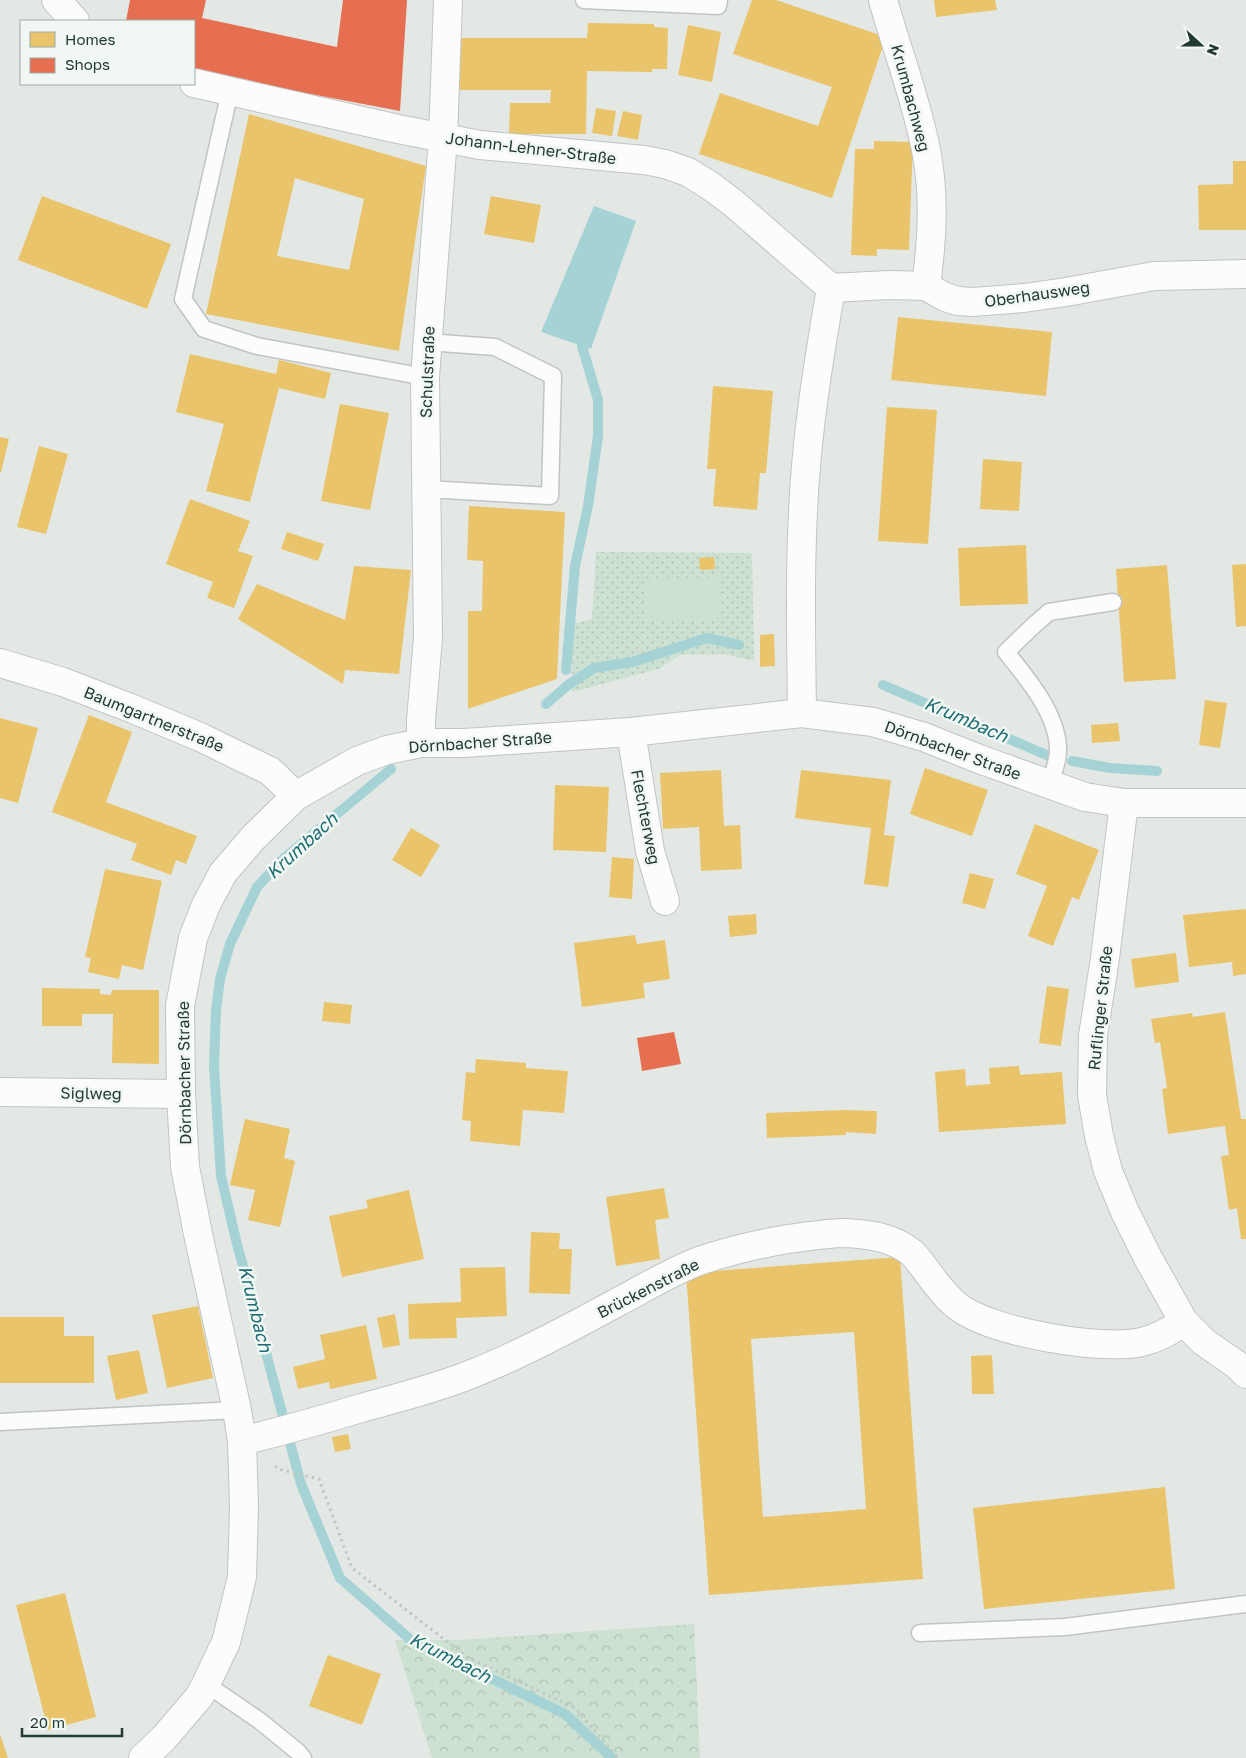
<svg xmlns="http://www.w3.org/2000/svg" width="1246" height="1758" viewBox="0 0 1246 1758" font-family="'Golos Text',sans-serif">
	<defs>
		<pattern id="grass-dots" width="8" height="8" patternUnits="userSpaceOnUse" patternTransform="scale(1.25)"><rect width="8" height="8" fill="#cce1d1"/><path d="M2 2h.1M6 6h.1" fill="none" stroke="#afc2b4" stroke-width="1.8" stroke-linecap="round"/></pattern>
		<pattern id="forest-crowns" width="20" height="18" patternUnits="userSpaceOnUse" patternTransform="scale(1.25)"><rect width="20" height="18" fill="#cce1d1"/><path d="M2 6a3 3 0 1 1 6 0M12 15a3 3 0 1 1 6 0" fill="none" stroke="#afc2b4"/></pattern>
	</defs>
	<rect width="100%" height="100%" fill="#e3e8e5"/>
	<path fill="url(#grass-dots)" d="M596,552L752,553L754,661L724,654L680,655L659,669L572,692V624L592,619Z"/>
	<path fill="url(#forest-crowns)" d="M694,1624L700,1758H432L395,1640H460Z"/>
	<path fill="#cce1d1" d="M720,577L721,618L647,621L646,579Z"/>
	<path fill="#a5d3d5" d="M594,206L636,221L591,349L541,332Z"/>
	<g fill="#e9c46a" fill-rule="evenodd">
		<path d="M752,0H776L886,37L832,198L699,154L720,93L818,126L832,87L733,54Z"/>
		<path d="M934,0H995L997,10L936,17Z"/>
		<path d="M588,23L654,24V27L668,28L667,69H652V72L587,71L586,134H509L510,103H550L551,90H459L460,38H587Z"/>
		<path d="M688,25L721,32L712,82L678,75Z"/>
		<path d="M596,108L616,111L612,136L592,133Z"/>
		<path d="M623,111L642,115L638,140L617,136Z"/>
		<path d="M249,114L426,166L399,351L206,314ZM295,178L364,199L349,270L277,256Z"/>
		<path d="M874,141L913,142L909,250L877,249V256L851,255L855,149H874Z"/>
		<path d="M1233,161H1246V230H1199L1198,185L1233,184Z"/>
		<path d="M42,196L171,244L147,309L18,260Z"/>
		<path d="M491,196L541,205L534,243L484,234Z"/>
		<path d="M898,317L1052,332L1046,396L891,380Z"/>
		<path d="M190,354L276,374L279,360L331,373L325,399L279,388L250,502L206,491L224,424L176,412Z"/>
		<path d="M713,386L773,391L766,473H760L757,510L713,506L716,469H707Z"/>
		<path d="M340,404L389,413L370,510L321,501Z"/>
		<path d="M887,407L937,410L928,544L878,541Z"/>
		<path d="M0,437L9,439L1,472H0Z"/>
		<path d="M39,446L68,454L46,534L17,527Z"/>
		<path d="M983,459L1022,462L1019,511L980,509Z"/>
		<path d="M190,499L250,521L238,551L253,556L234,608L207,598L213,582L166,564Z"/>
		<path d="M469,506L565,512L557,679L468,709V611H482L483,561L467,560Z"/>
		<path d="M287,532L324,544L318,561L281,549Z"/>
		<path d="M1026,545L1028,604L960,606L958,548Z"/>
		<path d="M714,557L715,569L700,570L699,558Z"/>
		<path d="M1246,564V626L1236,627L1232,565Z"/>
		<path d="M1167,565L1176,679L1124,682L1116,569Z"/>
		<path d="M354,566L411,570L399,674L345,670L343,684L238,619L257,584L345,620Z"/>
		<path d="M774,634L775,666L760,667V635Z"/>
		<path d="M1205,700L1227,703L1220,748L1199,745Z"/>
		<path d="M89,715L132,732L106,802L197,836L186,864L176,860L171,875L131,860L137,844L52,812Z"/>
		<path d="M0,718L38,728L18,803L0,798Z"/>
		<path d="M1118,723L1120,741L1092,743L1091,725Z"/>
		<path d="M925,768L988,790L972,836L910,814Z"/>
		<path d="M721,770L724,826L740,825L742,869L701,871L699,827L663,829L660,773Z"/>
		<path d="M801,770L891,780L884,835L895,836L888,887L864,884L871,828L795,818Z"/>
		<path d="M555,785L609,787L606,852L553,850Z"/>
		<path d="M1035,824L1099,850L1079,900L1072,897L1053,946L1028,936L1047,886L1016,874Z"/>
		<path d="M411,828L440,845L421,877L392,860Z"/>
		<path d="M612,857L634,859L632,899L609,897Z"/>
		<path d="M105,869L162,881L143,970L122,965L119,979L88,972L91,958L85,957Z"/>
		<path d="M970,873L994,879L985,909L962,903Z"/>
		<path d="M1246,909V974L1233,976L1232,962L1189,967L1183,915Z"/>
		<path d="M756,914L757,934L730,937L728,916Z"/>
		<path d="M635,935L637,944L665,940L670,979L643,983L645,998L582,1007L574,943Z"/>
		<path d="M1176,953L1179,982L1135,988L1131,959Z"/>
		<path d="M1047,986L1069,989L1061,1046L1039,1043Z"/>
		<path d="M42,988L100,989V994L111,995L112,990H159V1064L112,1063L113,1014H82V1026H42Z"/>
		<path d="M324,1002L352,1005L350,1024L322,1021Z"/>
		<path d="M1225,1012L1241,1119H1246V1239H1241L1237,1208L1229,1210L1221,1156L1229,1155L1225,1126L1168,1134L1162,1089L1167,1088L1160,1042L1155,1043L1151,1019L1192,1013L1193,1017Z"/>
		<path d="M476,1059L526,1063V1068L568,1071L564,1113L523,1110L520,1146L470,1141L471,1121L462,1120L466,1072L475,1073Z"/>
		<path d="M1019,1066L1020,1075L1062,1072L1066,1124L939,1132L935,1072L965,1069L966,1086L990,1084L989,1068Z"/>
		<path d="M845,1110L877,1111L876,1134L846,1132V1135L767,1138L766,1113Z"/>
		<path d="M245,1119L290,1129L284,1158L295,1161L280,1227L248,1220L255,1190L230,1185Z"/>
		<path d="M664,1188L669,1218L655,1220L660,1259L616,1266L606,1197Z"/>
		<path d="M409,1190L424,1259L342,1277L329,1216L368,1208L366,1200Z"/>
		<path d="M531,1232L560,1233L559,1249H572L570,1294L529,1293Z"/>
		<path d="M900,1257L923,1579L709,1595L686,1273ZM854,1332L866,1509L763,1517L751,1339Z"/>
		<path d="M505,1267L507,1316L456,1318L457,1338L409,1339L408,1304L461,1302L460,1268Z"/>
		<path d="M198,1306L213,1378L167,1388L152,1315Z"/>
		<path d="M395,1314L400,1345L383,1348L377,1318Z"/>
		<path d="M0,1317H64V1336H94V1383H0Z"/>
		<path d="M366,1325L377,1379L330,1389L329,1382L298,1389L293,1367L325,1359L320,1335Z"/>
		<path d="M139,1350L148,1393L116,1400L107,1356Z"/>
		<path d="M992,1355L994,1394H972L971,1356Z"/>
		<path d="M348,1434L351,1449L335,1452L332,1437Z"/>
		<path d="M1165,1487L1175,1589L984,1609L973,1508Z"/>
		<path d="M65,1593L96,1717L48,1730L16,1605Z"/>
		<path d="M328,1655L381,1674L362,1725L309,1706Z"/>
		<path d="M0,1734L8,1758H0Z"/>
	</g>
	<g fill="#e76f51">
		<path d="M130,0H206L202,18L337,47L343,0H407L400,111L194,72V21H126Z"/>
		<path d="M674,1032L681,1064L642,1071L637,1038Z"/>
	</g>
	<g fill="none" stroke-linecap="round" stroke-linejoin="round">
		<g stroke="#a5d3d5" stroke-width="10">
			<path d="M566,670L575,566L588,506L598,436V400L582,346"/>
			<path d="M883,685L1049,756"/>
			<path d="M546,704L568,685L594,668L632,662L707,638L739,645"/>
			<path d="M1072,761L1110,768L1157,771"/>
			<path d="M391,769L283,859L257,887L230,944L220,979L216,1010L214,1067L221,1176L236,1240L301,1484L340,1578L411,1640L565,1714L612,1758"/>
		</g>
		<g stroke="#c0c5c2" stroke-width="19">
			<g id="service">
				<path d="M584,0L718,6L719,0"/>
				<path d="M230,91L183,299L204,329L257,346L425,377"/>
				<path d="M426,489L550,496L553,376L495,347L427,342"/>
				<path d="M1049,785C1053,773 1059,760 1058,747C1056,712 1027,678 1006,652L1033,626L1049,612L1113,602"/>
				<path d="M0,1422L237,1410"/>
				<path d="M920,1633L1065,1627L1246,1604"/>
				<path d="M206,1684L260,1721L298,1752L303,1758"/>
			</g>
		</g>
		<g stroke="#c0c5c2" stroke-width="30">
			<g id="minor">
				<path d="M56,0L75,21"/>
				<path d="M883,0C897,50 916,99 926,150C935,195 932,241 926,286"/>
				<path d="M194,83L398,129L480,145L644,160L665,164L688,172L709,185L732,202L831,288"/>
				<path d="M831,288L889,285L926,286L945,297L958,301L973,302L1024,298L1066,292L1154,276L1246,274"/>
				<path d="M802,713C801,631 799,548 806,466C811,406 821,347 831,288"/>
				<path d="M631,732L650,851L665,901"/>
				<path d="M421,743V720L428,638L425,377L443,138L448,0"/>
				<path d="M1124,803L1105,958L1093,1036L1092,1095L1099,1136L1108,1171L1125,1212L1148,1258L1184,1322L1204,1342L1237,1365L1246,1374"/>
				<path d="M0,1092L181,1094"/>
				<path d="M242,1441C282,1431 322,1420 361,1408C397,1398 434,1389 469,1375C520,1355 568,1329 616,1303C643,1289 670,1272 699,1261C728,1251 758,1244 788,1239C806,1237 826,1233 844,1233C868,1234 893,1237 912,1253C920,1261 927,1272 934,1281C943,1292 951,1303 963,1310C999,1333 1101,1351 1142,1342C1158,1338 1170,1331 1184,1322"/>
			</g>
		</g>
		<g stroke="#c0c5c2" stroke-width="30">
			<g id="tertiary">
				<path d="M0,663L63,682L133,709L200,737L270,771L296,796"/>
				<path d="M143,1758L164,1738L199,1697L206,1684L226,1642L242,1577L244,1507L242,1441L237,1410L198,1234L185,1167L181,1094L180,1006L193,938L206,905L223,873L253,838L296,796L357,761L387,750L421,743H464L631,732L802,713L873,722L924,737L979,759L1085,797L1124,803H1246"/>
			</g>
		</g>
		<path stroke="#c0c8c4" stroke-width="3" stroke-dasharray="2.5 4" stroke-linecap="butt" d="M275,1466L278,1469L319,1479L352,1568L467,1657L575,1708L618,1758"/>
		<use href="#service" stroke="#fbfcfb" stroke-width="16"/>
		<use href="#minor" stroke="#fbfcfb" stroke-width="28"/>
		<use href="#tertiary" stroke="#fbfcfb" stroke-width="28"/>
	</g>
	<g text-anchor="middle" stroke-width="5" stroke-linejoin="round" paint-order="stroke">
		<g font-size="16" fill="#223a32" stroke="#f1f7f3">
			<text transform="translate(911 98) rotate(75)" y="6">Krumbachweg</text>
			<text transform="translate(531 148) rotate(7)" y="6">Johann-Lehner-Straße</text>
			<text transform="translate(1037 294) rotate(-8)" y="6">Oberhausweg</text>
			<text transform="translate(427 372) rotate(-88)" y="6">Schulstraße</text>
			<text transform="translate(154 719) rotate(22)" y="6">Baumgartnerstraße</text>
			<text transform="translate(480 742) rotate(-4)" y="6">Dörnbacher Straße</text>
			<text transform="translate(953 750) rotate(20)" y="6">Dörnbacher Straße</text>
			<text transform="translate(646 817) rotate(79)" y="6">Flechterweg</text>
			<text transform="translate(1100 1008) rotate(-84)" y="6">Ruflinger Straße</text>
			<text transform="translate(184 1073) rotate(-91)" y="6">Dörnbacher Straße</text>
			<text transform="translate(91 1093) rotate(1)" y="6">Siglweg</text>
			<text transform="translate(648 1288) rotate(-27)" y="6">Brückenstraße</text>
		</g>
		<g font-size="18" font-style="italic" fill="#1e6d74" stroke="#f1f7f3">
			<text transform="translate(966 720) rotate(23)" y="6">Krumbach</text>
			<text transform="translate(302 846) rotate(-42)" y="6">Krumbach</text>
			<text transform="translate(255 1309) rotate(76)" y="6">Krumbach</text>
			<text transform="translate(450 1658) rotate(27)" y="6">Krumbach</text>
		</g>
	</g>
	<rect x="20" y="20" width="175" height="65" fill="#f1f7f3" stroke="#9eaba6"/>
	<rect x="30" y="32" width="25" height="15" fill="#e9c46a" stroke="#9eaba6"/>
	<text x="65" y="45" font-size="15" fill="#223a32">Homes</text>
	<rect x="30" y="58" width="25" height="15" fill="#e76f51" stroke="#9eaba6"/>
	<text x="65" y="70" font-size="15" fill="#223a32">Shops</text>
	<g transform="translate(1201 45) rotate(111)" stroke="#f1f7f3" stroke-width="4" paint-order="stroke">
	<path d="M0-4L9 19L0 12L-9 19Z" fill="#223a32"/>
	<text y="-8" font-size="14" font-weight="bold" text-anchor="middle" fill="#223a32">N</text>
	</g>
	<path d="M22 1728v8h100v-8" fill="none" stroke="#223a32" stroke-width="2.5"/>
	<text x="30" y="1728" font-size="15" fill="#223a32" stroke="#f1f7f3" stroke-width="4" paint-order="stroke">20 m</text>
</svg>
